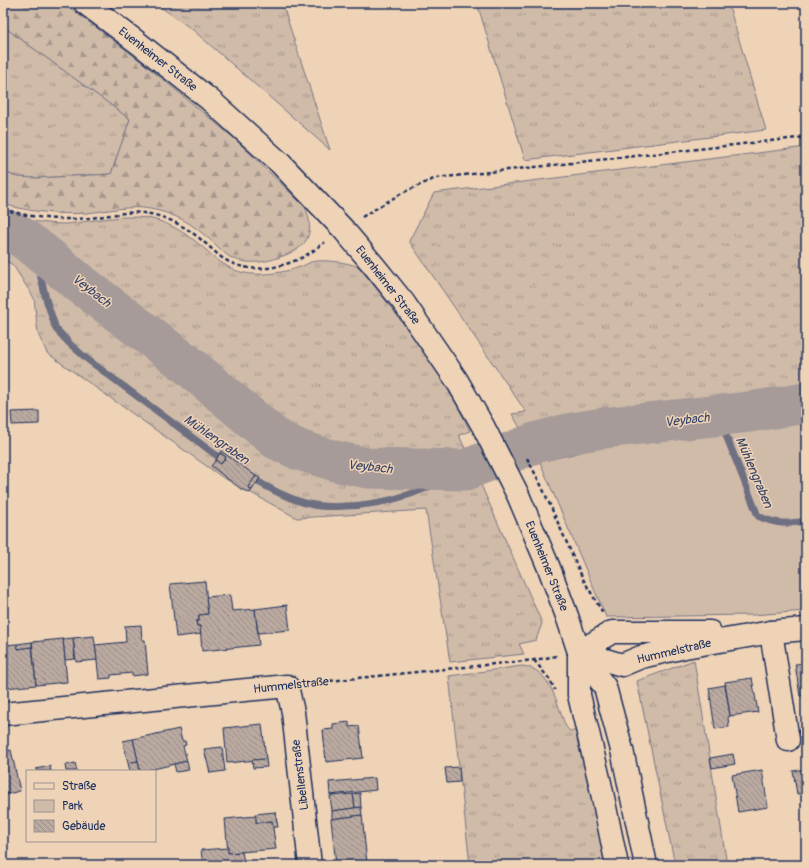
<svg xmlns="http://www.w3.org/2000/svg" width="809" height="868" viewBox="0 0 809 868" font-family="Pangolin,sans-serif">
	<defs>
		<pattern id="grass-tufts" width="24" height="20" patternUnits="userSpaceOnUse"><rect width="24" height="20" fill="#d0bba9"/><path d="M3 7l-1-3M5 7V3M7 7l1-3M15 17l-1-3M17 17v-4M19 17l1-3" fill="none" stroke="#a8988d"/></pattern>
		<pattern id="forest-firs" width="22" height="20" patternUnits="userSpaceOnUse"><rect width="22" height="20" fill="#d0bba9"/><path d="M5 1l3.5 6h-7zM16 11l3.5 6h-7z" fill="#a8988d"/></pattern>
		<pattern id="building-back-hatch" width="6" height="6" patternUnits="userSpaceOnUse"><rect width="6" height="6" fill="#bbaaa0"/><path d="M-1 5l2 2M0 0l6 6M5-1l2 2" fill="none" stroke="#978b86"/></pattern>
	</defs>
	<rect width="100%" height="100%" fill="#efd3b6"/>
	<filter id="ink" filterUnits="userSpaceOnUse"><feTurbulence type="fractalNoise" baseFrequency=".025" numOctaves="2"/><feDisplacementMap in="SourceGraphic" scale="8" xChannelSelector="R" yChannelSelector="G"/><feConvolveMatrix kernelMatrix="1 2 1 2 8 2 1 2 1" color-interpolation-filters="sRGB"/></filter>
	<g filter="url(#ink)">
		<g fill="url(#grass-tufts)" stroke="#767584">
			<path d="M155,3H282L330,150L193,30Z"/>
			<path d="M477,3H728L766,130L525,160Z"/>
			<path d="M3,26L130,119L111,174L37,178L18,177L3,172Z"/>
			<path d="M806,147V413L610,445L540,462L512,414L526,412L409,241L434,193Z"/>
			<path d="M3,214C24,220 44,224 66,224C95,221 134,211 162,222C173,226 184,233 194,240C212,254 227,273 253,274C269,275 285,272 300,267C304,266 308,263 311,262C323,259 348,262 359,267C400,318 442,371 470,431L459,435L542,623L536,640L519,644L524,654L450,662L426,510L297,518L222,477L47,353L38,334L34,298L13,265L3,259Z"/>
			<path d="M694,660L727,865H675L637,681Z"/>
			<path d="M522,666C551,668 557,705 566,727L570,731H577L611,865H470L449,676Z"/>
		</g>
		<path fill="url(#forest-firs)" stroke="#767584" d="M3,3H64L143,63L235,139L305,207C310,217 312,232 305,242C299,250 289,254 280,257C264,263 245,265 230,257C225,254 220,249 216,245C208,238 199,230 190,224C179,217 163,211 150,209C130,205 107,211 87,213C58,215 31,212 3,204V172L18,177L37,178L111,174L130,119L3,26Z"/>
		<path fill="#d0bba9" stroke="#767584" d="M806,413V611L752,615L606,617L540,462L610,445Z"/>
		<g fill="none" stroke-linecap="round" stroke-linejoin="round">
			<g stroke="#6e7081" stroke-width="7">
				<path d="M39,250L40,274L46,299L56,329L70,344L87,359L224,461"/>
				<path d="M718,415L758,516C777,525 786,524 806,521"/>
				<path d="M250,477C268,488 288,499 309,504C320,507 333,507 345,506C392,505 424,490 465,470"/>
			</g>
			<path stroke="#a69b98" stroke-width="41" d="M3,229L17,234L39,250L78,282L188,365L276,439L299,450L335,461L367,468L465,470L535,443L567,434L603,428L749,412L806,403"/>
		</g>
		<g fill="url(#building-back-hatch)" stroke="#1b2f5e">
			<path d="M39,411V424L12,425L11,412Z"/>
			<path d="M221,451L256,476L248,487L252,490L250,493L241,489L211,466L216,460L221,464L226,457L220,453Z"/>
			<path d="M220,453L226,457L221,464L216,460Z"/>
			<path d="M256,476L260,478L252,490L248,487Z"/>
			<path d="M205,581L208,614L199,615V621H196L197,626H200L201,634L176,637L170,584Z"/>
			<path d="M230,595L232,611L255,609L259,645L202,651L200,626H197L196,621H199V615L208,614L206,597Z"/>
			<path d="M287,605L290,630L258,633L255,609Z"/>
			<path d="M141,625L142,640H145L148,674L132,676V673L111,675V678L99,679L95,645L126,642L125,626Z"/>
			<path d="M94,636L97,660L76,662L73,638Z"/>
			<path d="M73,638L75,659L65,660L63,639Z"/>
			<path d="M63,639L67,682L36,685L32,642Z"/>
			<path d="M32,642V647L18,649L17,644Z"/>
			<path d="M17,644L18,649L32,647L36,685L5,688L3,645Z"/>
			<path d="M806,663V695L800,696L795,664Z"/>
			<path d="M752,678L758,712L730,716L725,682Z"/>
			<path d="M725,685L730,716L728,717L729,727L715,729L709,688Z"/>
			<path d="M349,722V727L359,726L363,758L326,762L323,730L333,729V724Z"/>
			<path d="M262,724L266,759L227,763L224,728Z"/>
			<path d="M179,729L182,741H185L186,745L183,746L187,761L145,771H140L133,739Z"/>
			<path d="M133,739L138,761L128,763L123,741Z"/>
			<path d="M222,747L225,771L210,773L204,749Z"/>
			<path d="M11,750L20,791L3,795V752Z"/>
			<path d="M733,754L735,764L712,768L710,758Z"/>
			<path d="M266,759L267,767L253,768L252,760Z"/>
			<path d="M138,761L140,771H130L128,763Z"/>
			<path d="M187,761L189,770L176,772L174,764Z"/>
			<path d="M75,763L77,771H66L65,765Z"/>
			<path d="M50,766L51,771H37L36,769Z"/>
			<path d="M459,767L460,782L447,783L445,768Z"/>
			<path d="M806,769V793L797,794L793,771Z"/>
			<path d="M762,770L768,807L738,812L732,775Z"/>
			<path d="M375,778L376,790L330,795L329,782Z"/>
			<path d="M360,793L361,807L355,808L353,794Z"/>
			<path d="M353,794L355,808L332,811L330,796Z"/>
			<path d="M361,807L362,815L332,819V811Z"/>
			<path d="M275,812L278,827H273L272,821L256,823L255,814Z"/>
			<path d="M362,815L367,863L336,865L331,819Z"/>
			<path d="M256,816V823L272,821L276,849L228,853L225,819Z"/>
			<path d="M228,848V853L242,852L244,862L222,865H203L201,850Z"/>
			<path d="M244,862V865H222Z"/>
		</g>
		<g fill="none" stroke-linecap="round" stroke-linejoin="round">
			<g stroke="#1b2f5e" stroke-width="25">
				<g id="minor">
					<path d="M771,632L788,740"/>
					<path d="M579,652L622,665L641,657L685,647L771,632L806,629"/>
					<path d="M579,652L612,632H710"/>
					<path d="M3,714L287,686L293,712L310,865"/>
				</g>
			</g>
			<g stroke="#1b2f5e" stroke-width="25">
				<g id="major">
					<path d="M85,3L137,42L210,100L280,163L343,229L375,267L404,303L456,379L483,426L518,495L549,568L567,616L579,652L605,687L622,750L646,865"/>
					<path d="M579,652V695L600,783L617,865"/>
				</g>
			</g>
			<g stroke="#1b2f5e" stroke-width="2.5" stroke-dasharray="4 3" stroke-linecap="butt">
				<path d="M3,209C32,218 60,221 90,218C108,216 126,211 144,213C168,216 188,228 205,243C211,248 216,253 221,257C245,274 274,270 299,259C308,255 317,248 325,242"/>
				<path d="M362,217L402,193L436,178L806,137"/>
				<path d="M527,458L542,487L583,579L603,613"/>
				<path d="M534,660L550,680L555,690"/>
				<path d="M309,683L534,660L557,656"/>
			</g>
			<use href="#minor" stroke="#efd3b6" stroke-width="22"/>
			<use href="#major" stroke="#efd3b6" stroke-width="22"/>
		</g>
	</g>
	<g text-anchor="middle" stroke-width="3" stroke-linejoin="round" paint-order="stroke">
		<g font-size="12" fill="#1b2f5e" stroke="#efd3b6">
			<text transform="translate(158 59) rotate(38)" y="4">Euenheimer Straße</text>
			<text transform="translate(388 285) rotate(52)" y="4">Euenheimer Straße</text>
			<text transform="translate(547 566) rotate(68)" y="4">Euenheimer Straße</text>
			<text transform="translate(674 651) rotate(-13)" y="4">Hummelstraße</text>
			<text transform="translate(291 685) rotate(-6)" y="4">Hummelstraße</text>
			<text transform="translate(300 775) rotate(-97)" y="4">Libellenstraße</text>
		</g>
		<g font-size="13" font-style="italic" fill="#37456a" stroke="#efd3b6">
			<text transform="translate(92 290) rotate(38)" y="5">Veybach</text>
			<text transform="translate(687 419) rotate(-7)" y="5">Veybach</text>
			<text transform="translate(217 439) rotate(35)" y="5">Mühlengraben</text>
			<text transform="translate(370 466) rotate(6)" y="5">Veybach</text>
			<text transform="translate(755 472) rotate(67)" y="5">Mühlengraben</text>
		</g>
	</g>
	<rect width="809" height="868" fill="none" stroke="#efd3b6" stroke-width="16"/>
	<rect x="8" y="8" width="793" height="852" fill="none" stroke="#1b2f5e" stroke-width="1.5" filter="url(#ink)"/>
	<rect x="26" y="770" width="130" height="72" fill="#efd3b6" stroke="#9a9193"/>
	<rect x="34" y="783" width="20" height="6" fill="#efd3b6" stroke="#9a9193"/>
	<text x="62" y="790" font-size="12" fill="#1b2f5e">Straße</text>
	<rect x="34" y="800" width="20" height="12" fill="#d0bba9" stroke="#9a9193"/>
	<text x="62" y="810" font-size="12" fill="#1b2f5e">Park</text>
	<rect x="34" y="820" width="20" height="12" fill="url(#building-back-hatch)" stroke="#9a9193"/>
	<text x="62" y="830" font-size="12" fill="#1b2f5e">Gebäude</text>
</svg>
